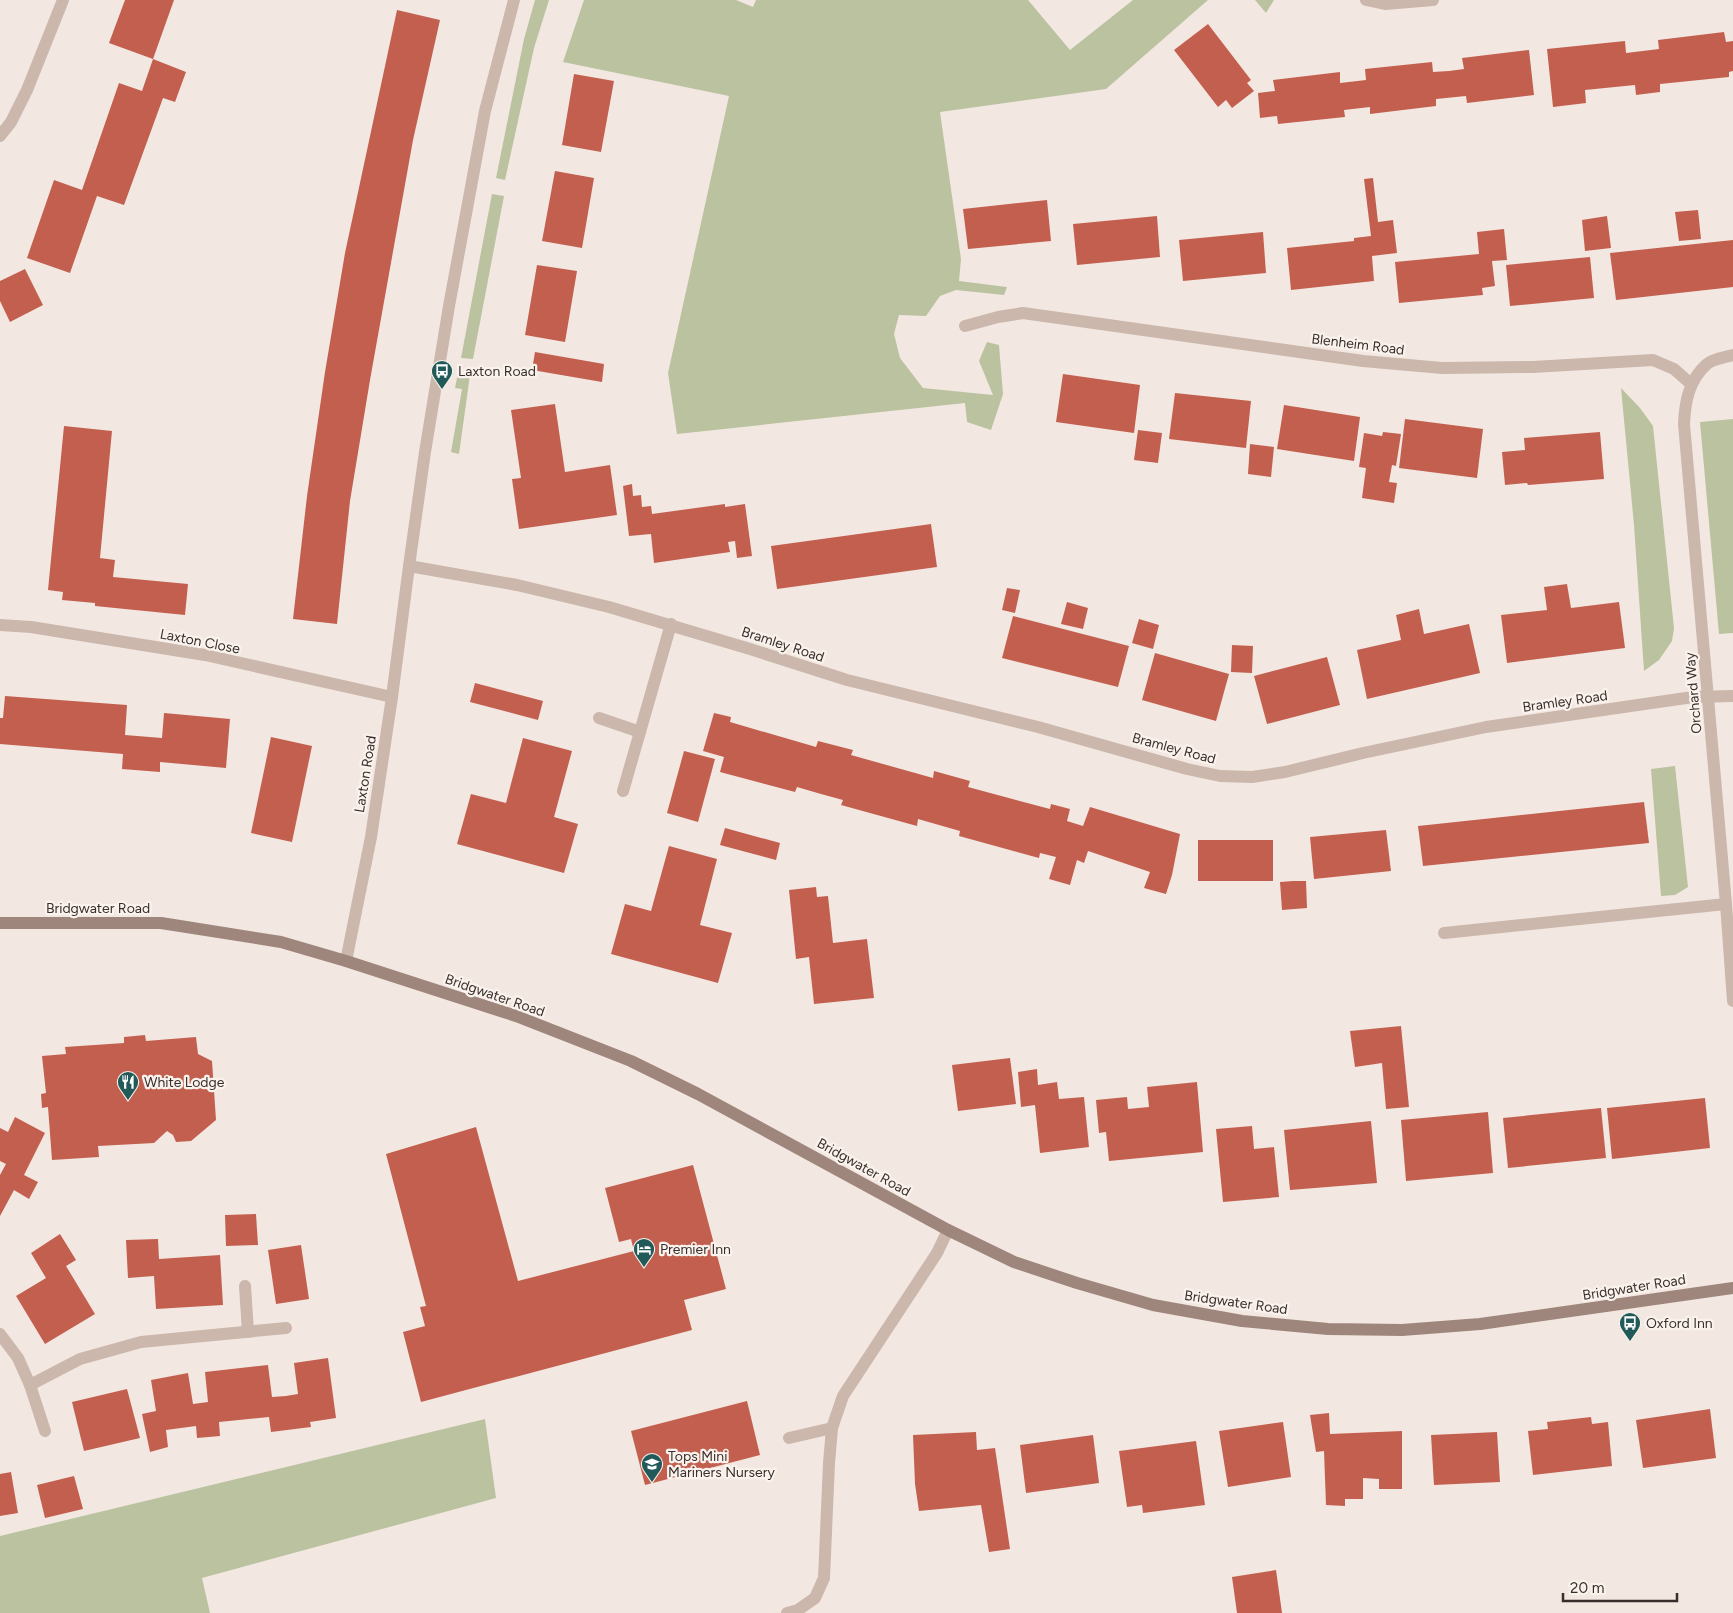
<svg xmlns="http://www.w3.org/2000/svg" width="1733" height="1613" viewBox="0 0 1733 1613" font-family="Figtree,sans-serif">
	<rect width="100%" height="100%" fill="#f3e8e1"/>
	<g fill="#bac2a0">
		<path d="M535,0H549L534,48L505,180L496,178L524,39Z"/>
		<path d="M584,0H736L753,7L756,0H1028L1070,50L1133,0H1208L1106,89L940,112L961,259L959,281L1007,287L1004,295L956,290L940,296L926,316L899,315L894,334L900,358L923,388L993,395L979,361L987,342L999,345L1003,394L991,430L967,422L965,403L677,434L668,373L729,96L563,62Z"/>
		<path d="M1255,0H1274L1266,13Z"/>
		<path d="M492,194L504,196L473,359L461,358Z"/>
		<path d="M458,373L470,375L459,454L451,452L462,389L455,388Z"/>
		<path d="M1621,388L1640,408L1653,426L1674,628L1672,641L1659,660L1644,671L1634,525Z"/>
		<path d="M1733,419V633L1719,634L1700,422Z"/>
		<path d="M1675,766L1688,887L1675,895L1661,896L1651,769Z"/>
		<path d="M485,1419L496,1498L202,1578L210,1613H0V1536Z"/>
	</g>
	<g fill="#c35f4f">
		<path d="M125,0H174L153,59L109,43Z"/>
		<path d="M397,10L440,20L413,140L370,380L350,501L337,624L293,619L307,496L325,372L345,253Z"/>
		<path d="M1208,24L1251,80L1247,83L1254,91L1232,108L1226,100L1218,107L1174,50Z"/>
		<path d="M1724,32L1726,42L1733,41V71L1729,72V77L1660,84V92L1636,95L1635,85L1585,90L1586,103L1553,107L1547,49L1625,41L1626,53L1659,49L1658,40Z"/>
		<path d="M1529,50L1534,95L1467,103L1466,96L1436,99V106L1370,114V107L1344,110L1345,117L1278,124L1277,116L1260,118L1258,93L1275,91L1273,80L1340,72V83L1366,80L1365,69L1432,62L1433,72L1449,71L1464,69L1462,58Z"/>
		<path d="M153,59L186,72L175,102L163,98L124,205L97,196L70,273L27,258L54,180L82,190L119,83L142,91Z"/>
		<path d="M574,74L614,81L601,152L562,145Z"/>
		<path d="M555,171L594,178L582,248L542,241Z"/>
		<path d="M1373,178L1378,222L1393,220L1397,253L1372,256L1374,281L1291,290L1287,248L1354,241V238L1371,236L1364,179Z"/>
		<path d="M1047,200L1051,241L968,249L963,209Z"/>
		<path d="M1698,210L1701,239L1679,241L1675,212Z"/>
		<path d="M1157,216L1160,257L1077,265L1073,224Z"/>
		<path d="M1607,216L1611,248L1585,251L1582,220Z"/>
		<path d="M1504,229L1507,260L1492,261L1495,286L1482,288L1483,295L1399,303L1395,262L1479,254L1477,232Z"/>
		<path d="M1263,232L1266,273L1183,281L1179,240Z"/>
		<path d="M1733,240V287L1616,300L1610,253Z"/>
		<path d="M1590,257L1594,298L1510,306L1506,265Z"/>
		<path d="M537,265L577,271L565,342L525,335Z"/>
		<path d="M25,269L43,305L10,322L0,301V281Z"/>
		<path d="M535,352L604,364L602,382L532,370Z"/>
		<path d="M1063,374L1140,385L1134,433L1056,422Z"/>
		<path d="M1175,393L1251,401L1246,448L1169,439Z"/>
		<path d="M555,404L565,472L610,465L617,515L519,529L512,479L521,478L511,410Z"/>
		<path d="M1284,405L1360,417L1354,461L1277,449Z"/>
		<path d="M1405,419L1483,429L1477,478L1399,468Z"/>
		<path d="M64,426L112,431L100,558L115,560L113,577L188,584L185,615L95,606V603L62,600L63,592L48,590Z"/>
		<path d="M1138,430L1162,433L1158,463L1134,460Z"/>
		<path d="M1383,432L1401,434L1396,466L1392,465L1389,482L1397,483L1394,503L1362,498L1366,468L1359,467L1364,433L1382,436Z"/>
		<path d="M1600,432L1604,479L1528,485L1527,483L1505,485L1502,452L1525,450L1524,438Z"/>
		<path d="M1250,444L1274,447L1271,477L1248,474Z"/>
		<path d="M632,484L633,496L641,495L642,507L651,506L652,514L725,504V507L745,504L752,556L737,558L735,541L728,542L730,552L654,563L651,534L629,536L623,486Z"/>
		<path d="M931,524L937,567L777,589L771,546Z"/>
		<path d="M1567,584L1571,608L1619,602L1625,648L1507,663L1501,615L1547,610L1544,587Z"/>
		<path d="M1007,588L1020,590L1015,613L1002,610Z"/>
		<path d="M1067,602L1088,608L1083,629L1061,624Z"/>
		<path d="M1419,609L1424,634L1469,624L1480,673L1367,699L1357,650L1401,640L1396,615Z"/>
		<path d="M1013,616L1129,646L1118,687L1002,658Z"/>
		<path d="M1139,619L1159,625L1153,649L1132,643Z"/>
		<path d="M1232,645L1253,646L1252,673L1231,672Z"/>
		<path d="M1155,653L1229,674L1216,721L1142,700Z"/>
		<path d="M1327,657L1340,705L1267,724L1254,676Z"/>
		<path d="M475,683L543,701L538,720L470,702Z"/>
		<path d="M5,696L127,705L125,735L162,738L164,713L230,719L226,768L160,762V772L122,769L123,754L0,744V718H3Z"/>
		<path d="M714,713L731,717L730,722L816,747L818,741L853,750L851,755L933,778L934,771L970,781L968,787L1050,809L1051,804L1070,809L1067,821L1083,826L1090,807L1180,834L1172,875L1166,894L1144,888L1150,872L1088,851L1084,863L1077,860L1070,885L1049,879L1056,857L1040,853L1039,858L959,836L960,831L918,819L917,826L841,805L843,800L821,794L797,787L795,792L720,772L724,757L703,751Z"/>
		<path d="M271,737L312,746L292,842L251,833Z"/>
		<path d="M523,738L572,751L554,817L578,824L564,873L457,844L471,794L506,803Z"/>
		<path d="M684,751L715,759L698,822L667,813Z"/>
		<path d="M1644,802L1649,843L1423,866L1418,826Z"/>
		<path d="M725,828L780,843L776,860L720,845Z"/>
		<path d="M1386,830L1391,871L1314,879L1310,837Z"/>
		<rect x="1198" y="840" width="75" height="41"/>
		<path d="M669,846L717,859L700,925L732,933L718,983L611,954L625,904L651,911Z"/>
		<path d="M1293,881H1306L1307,908L1282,910L1280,882Z"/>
		<path d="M816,887L817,897L828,896L833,943L867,939L874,998L814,1004L809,957L796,959L789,890Z"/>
		<path d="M1401,1026L1409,1107L1386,1109L1382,1063L1355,1067L1350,1031Z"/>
		<path d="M145,1035L146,1041L196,1037L198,1054L212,1061L216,1120L191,1141L176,1142L173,1135L167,1131L154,1143L98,1146L99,1157L52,1160L48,1107L42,1108L41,1094L46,1093L42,1056L66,1054L65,1047L124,1043V1037Z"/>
		<path d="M1010,1058L1016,1104L958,1111L952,1065Z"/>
		<path d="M1037,1069L1038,1085L1057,1082L1059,1099L1084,1097L1089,1147L1040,1153L1035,1105L1021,1107L1018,1072Z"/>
		<path d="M1197,1082L1203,1152L1109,1161L1106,1132L1099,1133L1096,1100L1127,1097L1128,1109L1149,1107L1147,1087Z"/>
		<path d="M1705,1098L1710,1148L1612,1159L1607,1108Z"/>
		<path d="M1601,1108L1606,1158L1508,1168L1503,1118Z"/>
		<path d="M1488,1112L1493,1173L1406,1181L1401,1120Z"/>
		<path d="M15,1117L45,1133L24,1175L38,1182L29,1199L14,1190L0,1216V1175L6,1164L0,1161V1128L8,1132Z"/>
		<path d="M1371,1121L1377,1183L1290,1190L1284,1130Z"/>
		<path d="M1252,1126L1254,1149L1274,1147L1279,1197L1223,1202L1216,1129Z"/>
		<path d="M476,1127L518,1281L634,1251L631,1239L619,1242L605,1188L693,1165L726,1289L684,1300L692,1330L421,1402L403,1332L425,1326L420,1307L426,1306L386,1154Z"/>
		<path d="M256,1214L258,1245L226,1246L225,1215Z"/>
		<path d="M60,1234L76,1260L66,1266L95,1314L45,1344L16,1296L46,1278L31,1253Z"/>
		<path d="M158,1239L159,1259L220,1255L223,1305L156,1309L154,1276L128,1278L126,1240Z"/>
		<path d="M301,1245L309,1299L276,1304L268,1250Z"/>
		<path d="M328,1358L336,1418L310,1422L311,1427L271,1432L269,1417L219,1422L220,1436L197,1438L196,1426L166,1430L168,1447L150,1452L142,1414L156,1411L151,1380L188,1373L193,1404L208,1402L205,1372L268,1365L272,1397L286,1396L298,1394L294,1363Z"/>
		<path d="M127,1389L140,1438L84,1451L72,1402Z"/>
		<path d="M747,1401L760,1455L645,1485L631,1431Z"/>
		<path d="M1710,1409L1716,1458L1643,1468L1636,1420Z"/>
		<path d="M1329,1413L1330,1434L1402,1431V1489H1379V1479L1363,1478V1499H1345V1506L1326,1505L1324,1451L1316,1452L1310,1415Z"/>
		<path d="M1591,1417L1592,1424L1608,1422L1612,1466L1533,1475L1528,1431L1548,1429L1547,1422Z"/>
		<path d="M1283,1422L1291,1477L1228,1487L1219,1431Z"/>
		<path d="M976,1432L977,1450L995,1448L1010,1549L989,1552L981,1505L919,1511L915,1484L913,1435Z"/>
		<path d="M1497,1432L1500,1482L1434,1485L1431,1435Z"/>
		<path d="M1093,1435L1099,1483L1026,1493L1020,1445Z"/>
		<path d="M1196,1441L1205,1505L1143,1513L1142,1505L1127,1507L1119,1451Z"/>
		<path d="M11,1472L18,1513L0,1516V1474Z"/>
		<path d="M74,1476L83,1509L45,1518L37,1485Z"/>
		<path d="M1276,1570L1282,1613H1237L1232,1577Z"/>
	</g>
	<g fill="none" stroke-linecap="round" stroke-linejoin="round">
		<g stroke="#cbb7ac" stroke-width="12">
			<path d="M1444,933L1726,904"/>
			<path d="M789,1438L832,1428"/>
			<path d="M787,1613L798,1610L815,1598L824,1578L829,1463L832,1428L843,1396L937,1253L948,1230"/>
		</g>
		<g stroke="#cbb7ac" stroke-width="12">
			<path d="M1366,0L1385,4L1433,0"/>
			<path d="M0,136L11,122L27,90L63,0"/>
			<path d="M965,326L998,317L1023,313L1363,361L1442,368L1533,367L1653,360L1674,369L1691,384"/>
			<path d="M1733,355C1726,357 1713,359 1707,364C1689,380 1685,401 1684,424L1726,904L1733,1001"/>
			<path d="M409,566L517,585L609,607L750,649L847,680L1038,727L1187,769L1220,776L1252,777L1285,772L1363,753L1486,727L1693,697L1733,696"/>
			<path d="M0,625L31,627L205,655L392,697"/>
			<path d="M599,718L640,732"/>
			<path d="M623,791L671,624"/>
			<path d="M346,961L371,837L392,697L409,566L425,452L449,306L485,111L514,0"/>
			<path d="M245,1286L248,1332"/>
			<path d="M0,1334L18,1358L30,1385L45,1431"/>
			<path d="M30,1385L80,1359L141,1342L286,1328"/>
		</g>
		<path stroke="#9f867d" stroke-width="12" d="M0,923H161L281,942L346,961L516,1016L631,1061L698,1094L948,1230L1014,1262L1077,1283L1153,1305L1242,1321L1328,1329L1402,1330L1480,1324L1733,1288"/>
	</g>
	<defs>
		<g id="bus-pin" transform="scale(1.125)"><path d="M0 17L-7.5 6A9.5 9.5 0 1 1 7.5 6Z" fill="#215a58" stroke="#faf3ed"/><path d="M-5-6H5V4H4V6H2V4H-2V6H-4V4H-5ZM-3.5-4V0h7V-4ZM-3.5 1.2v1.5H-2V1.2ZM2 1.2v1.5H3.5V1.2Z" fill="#fff"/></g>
		<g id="restaurant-pin" transform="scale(1.125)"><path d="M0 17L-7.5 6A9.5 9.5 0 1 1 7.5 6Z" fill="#215a58" stroke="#faf3ed"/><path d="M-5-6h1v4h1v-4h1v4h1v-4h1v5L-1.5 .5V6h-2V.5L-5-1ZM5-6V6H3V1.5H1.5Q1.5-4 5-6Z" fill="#fff"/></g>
		<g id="hotel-pin" transform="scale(1.125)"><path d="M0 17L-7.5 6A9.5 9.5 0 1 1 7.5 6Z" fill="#215a58" stroke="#faf3ed"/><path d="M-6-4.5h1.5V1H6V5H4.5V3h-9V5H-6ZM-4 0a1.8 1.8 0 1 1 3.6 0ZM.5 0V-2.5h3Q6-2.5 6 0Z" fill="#fff"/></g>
		<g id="school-pin" transform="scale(1.125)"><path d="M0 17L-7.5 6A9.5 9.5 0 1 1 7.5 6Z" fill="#215a58" stroke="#faf3ed"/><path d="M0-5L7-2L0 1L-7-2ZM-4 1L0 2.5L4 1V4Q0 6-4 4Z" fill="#fff"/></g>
	</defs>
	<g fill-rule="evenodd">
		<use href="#bus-pin" x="442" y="371"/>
		<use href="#restaurant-pin" x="128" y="1082"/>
		<use href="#hotel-pin" x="644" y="1249"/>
		<use href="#bus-pin" x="1630" y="1323"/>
		<use href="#school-pin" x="652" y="1464"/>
	</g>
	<g text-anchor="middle" stroke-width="4.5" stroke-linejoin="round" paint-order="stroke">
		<g font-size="14" fill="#392e2b" stroke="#faf3ed">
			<text transform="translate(1358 344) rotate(7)" y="5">Blenheim Road</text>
			<text transform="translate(200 641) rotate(11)" y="5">Laxton Close</text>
			<text transform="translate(783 644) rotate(18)" y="5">Bramley Road</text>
			<text transform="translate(1693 693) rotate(-95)" y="5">Orchard Way</text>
			<text transform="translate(1565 701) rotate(-8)" y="5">Bramley Road</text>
			<text transform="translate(1174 748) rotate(15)" y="5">Bramley Road</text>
			<text transform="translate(365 774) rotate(-81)" y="5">Laxton Road</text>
			<text x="98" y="913">Bridgwater Road</text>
			<text transform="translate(495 995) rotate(19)" y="5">Bridgwater Road</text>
			<text transform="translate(864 1167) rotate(29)" y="5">Bridgwater Road</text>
			<text transform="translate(1634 1287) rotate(-9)" y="5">Bridgwater Road</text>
			<text transform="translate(1236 1302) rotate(8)" y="5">Bridgwater Road</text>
		</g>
		<g font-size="14" fill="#392e2b" stroke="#faf3ed" text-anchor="start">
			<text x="458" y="376">Laxton Road</text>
			<text x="144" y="1087">White Lodge</text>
			<text x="660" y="1254">Premier Inn</text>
			<text x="1646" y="1328">Oxford Inn</text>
			<text x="668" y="1461">Tops Mini<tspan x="668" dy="16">Mariners Nursery</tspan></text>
		</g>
	</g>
	<path d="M1563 1593v8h114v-8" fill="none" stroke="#392e2b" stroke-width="2.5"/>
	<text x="1570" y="1593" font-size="15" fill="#392e2b" stroke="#faf3ed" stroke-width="4" paint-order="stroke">20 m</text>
</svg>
